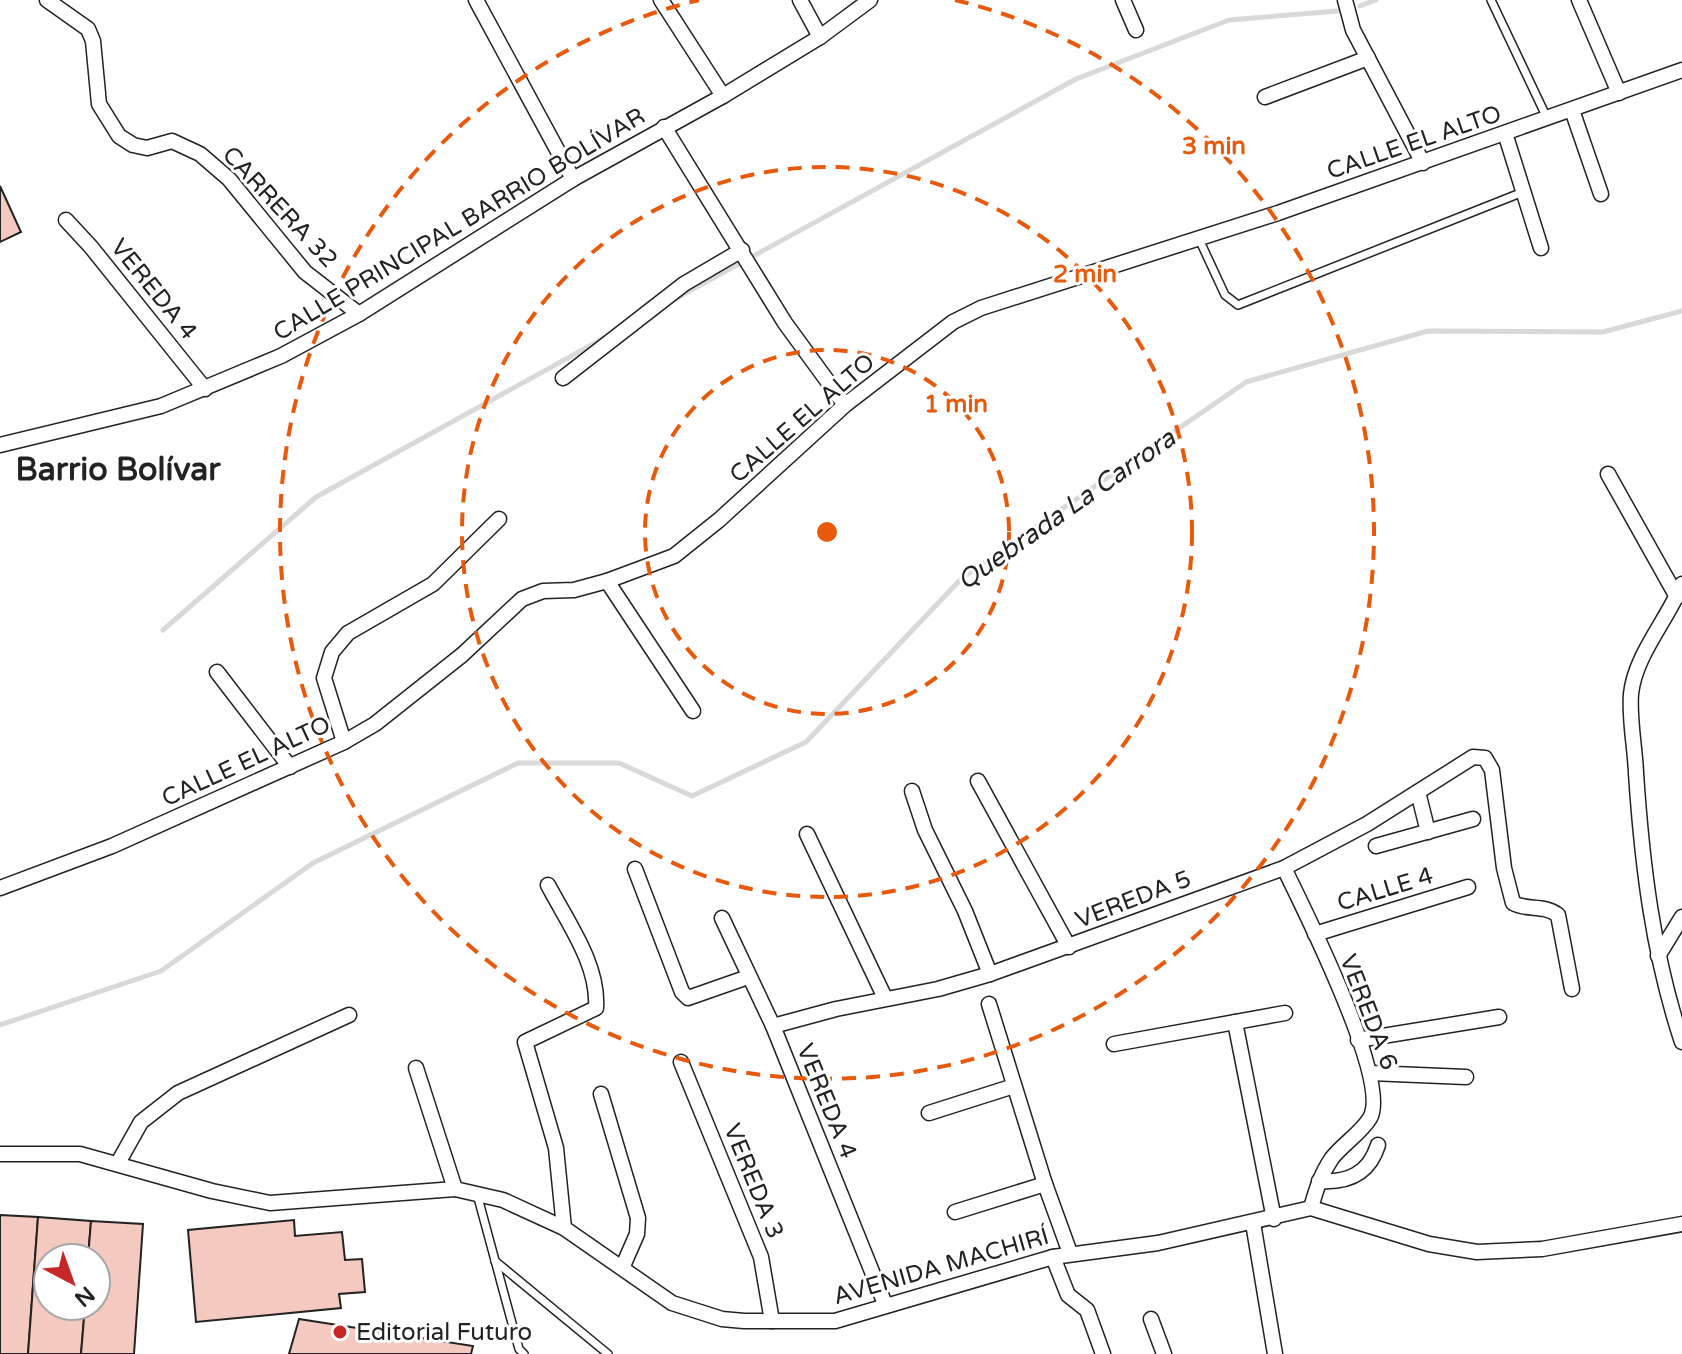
<svg xmlns="http://www.w3.org/2000/svg" width="1682" height="1354" viewBox="0 0 1682 1354" font-family="'Varela Round',sans-serif">
	<rect width="100%" height="100%" fill="#fff"/>
	<g fill="none" stroke-linecap="round" stroke-linejoin="round">
		<g stroke="#d9d9d9" stroke-width="5">
			<path d="M1360,6L1376,0"/>
			<path d="M675,299L1076,79L1229,20L1338,11"/>
			<path d="M163,630L316,497L604,338"/>
			<path d="M0,1025L161,971L313,863L518,763H619L692,796L806,742L962,578L1246,382L1428,331L1603,332L1682,311"/>
		</g>
	</g>
	<g fill="#f3c9c0" stroke="#222" stroke-width="2">
		<path d="M0,186L21,232L0,242Z"/>
		<path d="M0,1215L38,1217L28,1354H0Z"/>
		<path d="M38,1217L91,1221L88,1258H48V1306H85L81,1354H28Z"/>
		<path d="M294,1220L295,1236L342,1232L345,1260L362,1259L365,1292L339,1294L341,1308L196,1322L188,1230Z"/>
		<path d="M91,1221L143,1224L134,1354H81L85,1306H96V1258H88Z"/>
		<path d="M299,1319L473,1346L471,1354H289Z"/>
	</g>
	<g fill="none" stroke-linecap="round" stroke-linejoin="round">
		<g stroke="#222" stroke-width="10">
			<g id="service">
				<path d="M1491,0L1547,118"/>
				<path d="M1199,239L1225,295L1238,305L1523,192"/>
				<path d="M477,1194L519,1349L524,1354"/>
				<path d="M495,1261L608,1354"/>
			</g>
		</g>
		<g stroke="#222" stroke-width="17">
			<g id="minor">
				<path d="M47,0L88,29L93,41L99,104L119,136L133,145L147,148L172,141L200,154L229,179L305,272L359,314"/>
				<path d="M476,0L573,179"/>
				<path d="M661,0L723,96"/>
				<path d="M800,0L820,37"/>
				<path d="M1123,0L1136,30"/>
				<path d="M1345,0L1353,30L1423,163"/>
				<path d="M1579,0L1619,93"/>
				<path d="M1265,97L1368,58"/>
				<path d="M1572,110L1601,194"/>
				<path d="M664,127L785,323L845,405"/>
				<path d="M1505,133L1541,248"/>
				<path d="M66,220L91,247L205,389"/>
				<path d="M563,378L684,284L742,250"/>
				<path d="M0,445L161,406L281,356L359,314L573,179L723,96L820,37L870,0"/>
				<path d="M1608,474L1677,597"/>
				<path d="M607,581L693,711"/>
				<path d="M1682,584C1668,619 1635,655 1631,694C1629,719 1635,747 1636,773C1642,864 1653,955 1682,1042"/>
				<path d="M217,672L290,767"/>
				<path d="M344,742L324,678L332,652L348,633L433,584L499,519"/>
				<path d="M978,781L1069,947"/>
				<path d="M912,791L925,830L965,911L990,974"/>
				<path d="M1418,792L1428,832"/>
				<path d="M807,834L885,998"/>
				<path d="M1376,846L1473,819"/>
				<path d="M1284,868C1304,909 1391,1082 1370,1118C1361,1133 1343,1144 1332,1158C1321,1174 1316,1190 1311,1208"/>
				<path d="M635,869L682,992L688,998L748,977"/>
				<path d="M548,885C568,923 599,965 596,1008L525,1042L556,1148L564,1228"/>
				<path d="M0,888L112,846L344,742L375,724L462,655L522,599L543,591L574,590L607,581L674,556L719,520L845,405L953,322L981,308L1278,213L1682,70"/>
				<path d="M722,918L773,1026L885,1304"/>
				<path d="M1315,934L1468,887"/>
				<path d="M1658,956L1682,917"/>
				<path d="M989,1004L1045,1184L1070,1253"/>
				<path d="M1235,1022L1274,1219"/>
				<path d="M773,1026L836,1009L938,989L990,974L1284,868L1367,824L1473,757L1485,758L1492,770L1504,868L1513,903C1528,911 1543,904 1558,915L1572,989"/>
				<path d="M1358,1040L1499,1017"/>
				<path d="M1114,1044L1285,1013"/>
				<path d="M681,1062L761,1257L772,1321"/>
				<path d="M416,1068L455,1189"/>
				<path d="M1370,1073L1466,1077"/>
				<path d="M601,1094L638,1218L637,1234L623,1266"/>
				<path d="M929,1113L1014,1086"/>
				<path d="M0,1154H80L212,1191L270,1203L455,1189L503,1200L564,1228L672,1303L722,1319L744,1321H835L1053,1257L1158,1243L1311,1208L1429,1244L1477,1252L1542,1249L1682,1224"/>
				<path d="M118,1163L141,1122L178,1093L349,1015"/>
				<path d="M1319,1181C1348,1183 1369,1174 1378,1145"/>
				<path d="M955,1212L1045,1184"/>
				<path d="M1253,1223L1275,1354"/>
				<path d="M1053,1257L1068,1295L1087,1310L1103,1354"/>
				<path d="M1151,1319L1164,1354"/>
			</g>
		</g>
		<use href="#service" stroke="#fff" stroke-width="7"/>
		<use href="#minor" stroke="#fff" stroke-width="14"/>
	</g>
	<g fill="none" stroke="#e8590c" stroke-width="4" stroke-dasharray="14 10">
		<circle cx="827" cy="532" r="182"/>
		<circle cx="827" cy="532" r="365"/>
		<path d="M955 0A547 547 0 1 1 699 0"/>
	</g>
	<circle fill="#c62828" stroke="#fff" stroke-width="3" cx="340" cy="1332" r="8"/>
	<g text-anchor="middle" stroke-width="6" stroke-linejoin="round" paint-order="stroke">
		<g font-size="24" fill="#222" stroke="#fff">
			<text transform="translate(1414 142) rotate(-19)" y="8">CALLE EL ALTO</text>
			<text transform="translate(280 207) rotate(47)" y="8">CARRERA 32</text>
			<text transform="translate(459 224) rotate(-31)" y="8">CALLE PRINCIPAL BARRIO BOLÍVAR</text>
			<text transform="translate(154 289) rotate(51)" y="8">VEREDA 4</text>
			<text transform="translate(802 418) rotate(-41)" y="8">CALLE EL ALTO</text>
			<text transform="translate(246 761) rotate(-25)" y="8">CALLE EL ALTO</text>
			<text transform="translate(1385 889) rotate(-17)" y="8">CALLE 4</text>
			<text transform="translate(1133 899) rotate(-21)" y="8">VEREDA 5</text>
			<text transform="translate(1369 1012) rotate(69)" y="8">VEREDA 6</text>
			<text transform="translate(827 1101) rotate(68)" y="8">VEREDA 4</text>
			<text transform="translate(754 1181) rotate(68)" y="8">VEREDA 3</text>
			<text transform="translate(941 1266) rotate(-16)" y="8">AVENIDA MACHIRÍ</text>
		</g>
		<g font-size="24" fill="#222" stroke="#fff" text-anchor="start">
			<text x="356" y="1340">Editorial Futuro</text>
		</g>
		<g font-size="26" font-style="italic" fill="#222" stroke="#fff">
			<text transform="translate(1066 509) rotate(-35)" y="9">Quebrada La Carrora</text>
		</g>
		<g font-size="32" font-weight="bold" fill="#222" stroke="#fff">
			<text x="118" y="480">Barrio Bolívar</text>
		</g>
	</g>
	<circle cx="827" cy="532" r="12" fill="#e8590c" stroke="#fff" stroke-width="4"/>
	<g font-size="24" text-anchor="middle" font-weight="bold" fill="#e8590c" stroke="#fff" stroke-width="6" stroke-linejoin="round" paint-order="stroke">
		<text x="1214" y="154">3 min</text>
		<text x="1085" y="282">2 min</text>
		<text x="956" y="412">1 min</text>
	</g>
	<g transform="translate(72 1282) rotate(139)"><circle r="38" fill="#ffffff" stroke="#a7a7a7" stroke-width="2"/>
	<path d="M0-6L14 30L0 20L-14 30Z" fill="#c62828"/>
	<text y="-12" font-size="22" font-weight="bold" text-anchor="middle" fill="#222222">N</text>
	</g>
</svg>
